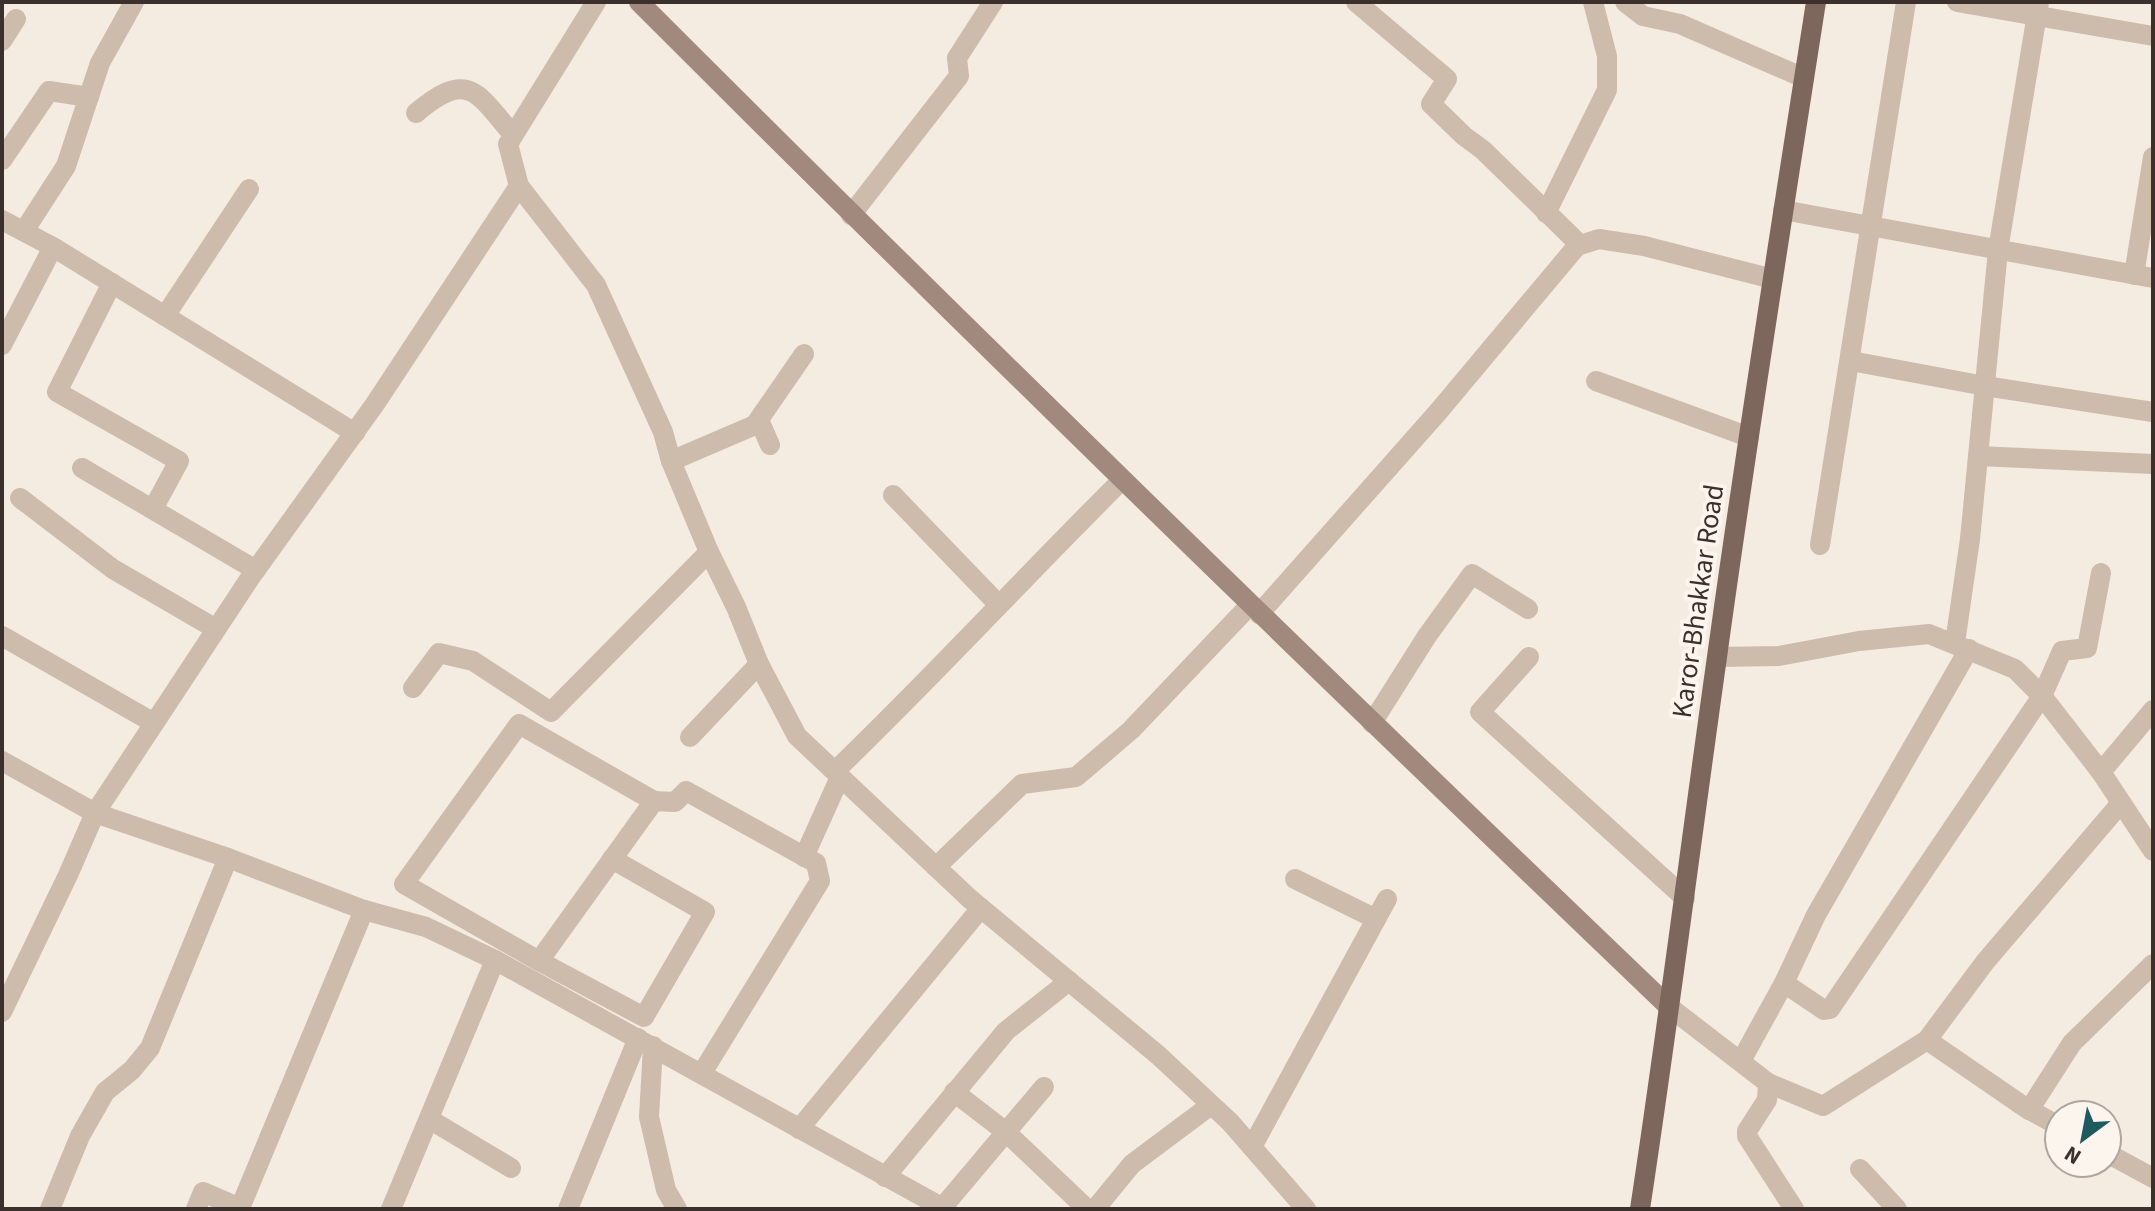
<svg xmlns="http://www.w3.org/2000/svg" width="2155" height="1211" viewBox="0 0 2155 1211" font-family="'Source Sans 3',sans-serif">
	<rect width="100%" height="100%" fill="#f4ebe1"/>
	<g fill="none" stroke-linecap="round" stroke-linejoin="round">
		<g stroke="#cdbbac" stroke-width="20">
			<path d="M596,2L508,144L519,186L596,285L663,432L671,461L709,552L736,607L759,664L797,736L970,899L1158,1055L1230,1122L1306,1209"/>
			<path d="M1356,2L1447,79L1431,104L1464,136L1483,150L1574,239L1577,246"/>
			<path d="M1625,2L1643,16L1680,24L1804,78"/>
			<path d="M1957,2L2153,36"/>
			<path d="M2,41L16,19"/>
			<path d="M416,113C468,69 477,92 513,135"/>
			<path d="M2,160L49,91L89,97"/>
			<path d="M1783,210L2153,278"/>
			<path d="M1546,213L1607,90V56L1593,2"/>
			<path d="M851,215L959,76L957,58L993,2"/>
			<path d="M2,220L53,247L355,433"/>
			<path d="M24,231L66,166L100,63L134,2"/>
			<path d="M2134,275L2153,157"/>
			<path d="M112,283L57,392L179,461L153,509"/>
			<path d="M165,316L249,189"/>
			<path d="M2,345L53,247"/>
			<path d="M1851,361L1985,386L2153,412"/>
			<path d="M1596,381L1749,437"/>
			<path d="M759,420L770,445"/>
			<path d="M1978,456L2153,464"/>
			<path d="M671,461L755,425L804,354"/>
			<path d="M82,468L256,570"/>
			<path d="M893,495L998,604"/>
			<path d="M20,498L113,569L216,629"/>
			<path d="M1820,545L1906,2"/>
			<path d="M1259,614L1438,412L1577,246L1599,239L1644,246L1773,279"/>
			<path d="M2,636L154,723"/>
			<path d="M1955,643L1970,539L1998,250L2039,2"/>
			<path d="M1529,657L1480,712L1685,898"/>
			<path d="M1717,657L1779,656L1859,641L1929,634L2015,669L2042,696L2101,772L2153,851"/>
			<path d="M413,688L439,653L473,661L551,712L709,552"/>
			<path d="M1372,723L1427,636L1472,574L1528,609"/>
			<path d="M690,737L759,664"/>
			<path d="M2,761L95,813L228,858L364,910L426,927L495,960L945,1209"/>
			<path d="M835,771C933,677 1025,576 1122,480"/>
			<path d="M2101,772L2153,710"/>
			<path d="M804,857L840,777"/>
			<path d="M612,859L705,912L644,1017L539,961L404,884L519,724L654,801L675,802L686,791L816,863L820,881L702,1073"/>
			<path d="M936,867L1022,784L1076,777L1131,730L1250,605"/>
			<path d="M1295,879L1376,919"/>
			<path d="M539,961L654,801"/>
			<path d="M1784,983L1816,915L1969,649"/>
			<path d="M1668,1006L1768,1083L1767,1100L1747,1131V1136L1794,1209"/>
			<path d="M2,1012L68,875L95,813L250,578L375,404L519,186"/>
			<path d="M1927,1040L2026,1108L2059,1126"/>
			<path d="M653,1046L649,1117L666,1190L677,1209"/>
			<path d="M1741,1061L1784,983L1824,1010L1830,1009L2042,696L2062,651L2087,648L2101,573"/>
			<path d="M1768,1083L1823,1106L1927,1040L1985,962L2121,803"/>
			<path d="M954,1092L1006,1132L1087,1209"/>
			<path d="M2029,1110L2072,1043L2153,964"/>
			<path d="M429,1119L511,1168"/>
			<path d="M799,1129L981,908"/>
			<path d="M1252,1147L1387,899"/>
			<path d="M2107,1153L2153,1178"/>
			<path d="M1860,1169L1897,1209"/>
			<path d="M885,1177L1006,1031L1069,981"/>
			<path d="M942,1208L1044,1087"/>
			<path d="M50,1209L80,1136L105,1092L132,1070L150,1048L228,858"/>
			<path d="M196,1209L203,1192L240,1208L364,910"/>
			<path d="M391,1209L495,960"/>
			<path d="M568,1209L638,1038"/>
			<path d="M1095,1209L1132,1164L1211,1105"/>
		</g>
		<path stroke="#a18a7d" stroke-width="20" d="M639,2C978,341 1322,675 1668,1006"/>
		<path stroke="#7d675c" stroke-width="20" d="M1640,1209C1668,1025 1691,841 1717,657C1747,438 1782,220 1816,2"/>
	</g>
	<g text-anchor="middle" stroke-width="8" stroke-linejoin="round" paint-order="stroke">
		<g font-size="28" fill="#3b302b" stroke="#fbf5ee">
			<text transform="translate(1697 601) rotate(-82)" y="10">Karor-Bhakkar Road</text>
		</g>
	</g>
	<rect width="2155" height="1211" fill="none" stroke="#3b302b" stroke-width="8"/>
	<g transform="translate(2083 1139) rotate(212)"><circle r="38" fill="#fbf5ee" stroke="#aea6a0" stroke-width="2"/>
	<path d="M0-6L14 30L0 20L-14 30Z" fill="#1f5a5e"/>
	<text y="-12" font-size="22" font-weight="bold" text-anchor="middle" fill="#3b302b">N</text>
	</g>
</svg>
